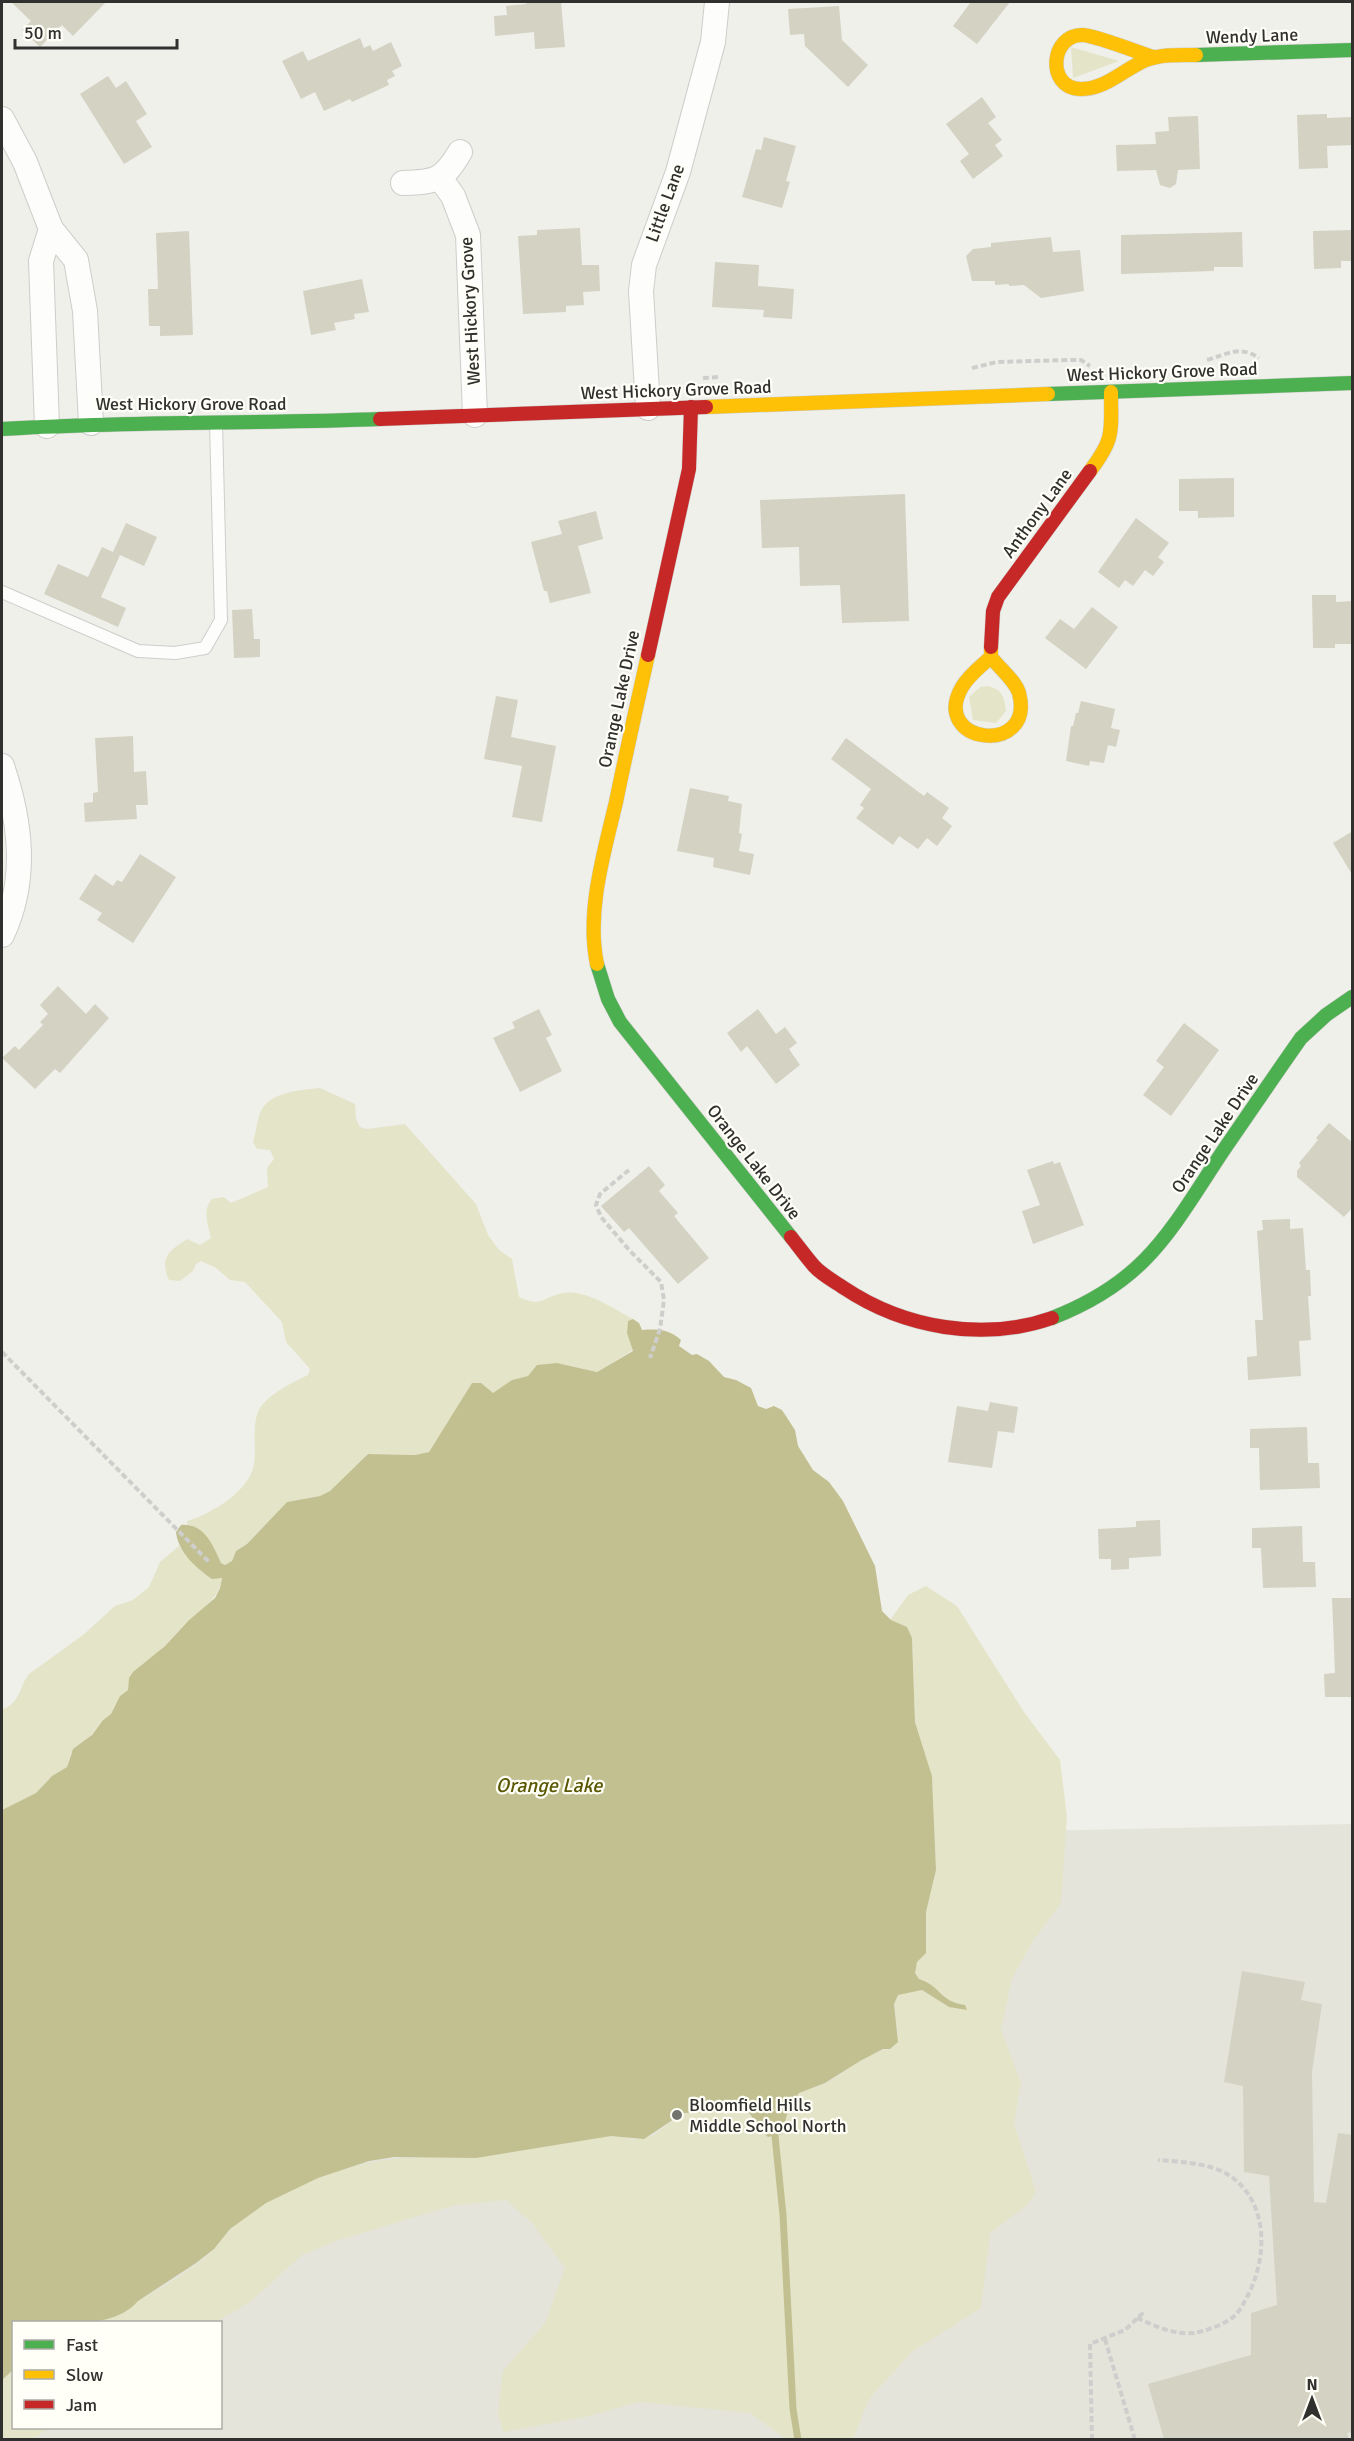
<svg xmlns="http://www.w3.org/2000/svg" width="1354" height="2441" viewBox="0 0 1354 2441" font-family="Signika,sans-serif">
	<rect width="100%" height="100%" fill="#f0f0eb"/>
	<path fill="#e4e4da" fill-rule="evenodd" d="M1352,1824V2439H2V1908L370,1846ZM14,2322H220V2428H14Z"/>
	<g fill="#e4e4c9">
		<path d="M1071,47L1119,61L1073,78Z"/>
		<path d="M987,686C1002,689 1004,696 1006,711L996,723L973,720L969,697L980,687Z"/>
		<path d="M320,1088L355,1104L356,1119L360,1127L367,1129L405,1124L476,1204L488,1235L499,1250L512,1259L519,1297C543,1308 542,1297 563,1293C586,1289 614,1309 633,1319L628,1321L627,1333L633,1350L597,1372L557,1363L528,1376L512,1380L493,1393L481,1384H472L429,1452L415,1455L368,1454L330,1491L320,1496L287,1502L247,1544L236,1551L232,1561L225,1565L221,1563C213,1546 206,1530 187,1524V1521C211,1514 250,1491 254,1464C257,1446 250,1421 262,1405C274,1391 292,1383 308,1375L310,1369L286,1342L282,1322L245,1282L230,1280L216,1268L201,1261L196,1264L193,1271L180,1281L169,1280C159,1257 169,1251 187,1239L200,1245L211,1238C208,1225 202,1210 212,1199L224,1197L231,1203L268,1187L267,1168L274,1159L270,1150L257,1149L253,1142C256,1133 257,1117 262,1109C273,1091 302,1090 320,1088Z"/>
		<path d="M179,1546L187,1556L222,1577C219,1599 204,1607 188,1621C178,1630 170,1642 159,1651C145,1664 129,1670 128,1690L120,1696L111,1714L103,1720L85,1743L71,1753L67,1767L52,1776L36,1793L2,1810V1709C20,1705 19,1686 29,1674L83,1635L115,1606L133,1600L149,1587L160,1562Z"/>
		<path d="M926,1586L957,1606L1024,1712L1060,1760L1067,1816L1061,1903L1035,1938L1012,1978L1001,2030L1021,2082L1014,2124L1036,2192L1026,2206L990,2233L981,2308L913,2351L869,2399L853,2439H786L750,2413L639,2402L585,2417L503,2432L498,2410L503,2371L545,2323L565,2268L532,2223L506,2200L452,2206L339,2240L302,2255L249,2303L215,2322H91C110,2317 125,2317 138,2301C163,2287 193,2270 214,2249C220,2243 224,2233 231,2227C276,2189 359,2156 418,2158L611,2136H623L633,2140L652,2136L683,2113L747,2111L768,2137L782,2133C787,2122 786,2108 794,2098C801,2089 814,2088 824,2084C846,2074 865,2051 891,2049L898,2034L894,2003L898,1994L922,1990L949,2007L965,2005C940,2002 940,1986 919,1979L915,1973V1967L927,1940L926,1912L936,1870L932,1776L915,1722L912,1638L907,1627L890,1620L908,1595Z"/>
		<path d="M13,2370L14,2428H47L34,2439H2V2380Z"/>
	</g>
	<path fill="#c2c091" d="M633,1319L639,1323L642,1330C657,1329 669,1329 681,1340L679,1346L692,1355L697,1354L709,1361L724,1377L736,1380L751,1388L758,1406L766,1409L774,1406L782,1410L795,1430L798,1446L813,1470L829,1482L843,1501L875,1566L882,1611L891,1620L907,1627L912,1638L915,1722L932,1776L936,1870L926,1912V1953L917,1962L915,1973L919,1979C941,1986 940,2002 965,2005L967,2010L949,2007L922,1990L898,1995L894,2004L898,2042L890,2049H883L860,2061L825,2083L799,2093L789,2107L782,2134L768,2137C759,2130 755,2119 747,2111L683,2113L644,2139L611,2136L476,2158L394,2157L369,2161L318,2178L266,2203L230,2229L214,2249L196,2263L138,2301C112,2332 50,2322 14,2322L13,2370L2,2380V1810L36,1793L52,1776L67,1767L73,1749L92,1735L103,1720L111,1714L120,1696L128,1690L129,1678L133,1672L165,1646L188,1621L215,1598L220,1588L222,1578L212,1579C196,1568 178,1552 176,1532L181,1525C204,1523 213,1545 221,1563L225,1565L232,1561L236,1551L247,1544L287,1502L320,1496L330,1491L368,1454L415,1455L429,1452L472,1383H481L493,1393L512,1380L528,1376L537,1365L557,1363L597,1372L633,1351L627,1333L628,1321Z"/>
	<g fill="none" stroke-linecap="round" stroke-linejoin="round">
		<path stroke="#c2c091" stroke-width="7" d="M775,2136L783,2215L793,2409L798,2440"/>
	</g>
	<g fill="#d3d2c3">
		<path d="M11,2H106L73,36L62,25L40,47L22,30L31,21Z"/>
		<path d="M527,2H561L565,47L535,49L534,32L495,36L494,16L507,15L506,6L526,4Z"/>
		<path d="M971,2H1010L977,44L953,26Z"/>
		<path d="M839,6L842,40L868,65L848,87L805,46L804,34L790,35L788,9Z"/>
		<path d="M360,38L364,48L370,45L373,51L391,42L402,66L392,71L395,76L387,80L389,85L352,102L350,99L324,111L315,92L301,99L282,61L303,51L308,61Z"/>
		<path d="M108,76L116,88L126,81L147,114L136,121L152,147L124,164L80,94Z"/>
		<path d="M982,97L996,117L988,123L1002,140L995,145L1003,156L973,179L960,161L969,154L946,124Z"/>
		<path d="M1327,114V118L1353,117V145L1327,146L1328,168L1299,169L1297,115Z"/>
		<path d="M1198,116L1200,169L1178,170L1176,184L1170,188L1160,185L1156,170L1117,171L1116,145L1156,144L1155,132L1169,131L1168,117Z"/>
		<path d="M764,137L796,146L786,181L790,182L782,208L742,197L756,149L761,150Z"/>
		<path d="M580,228L582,265H599L600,291L583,292L584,305L566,306V312L523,314L518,236L537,235V230Z"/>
		<path d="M1353,230V261H1341V268L1314,269L1313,231Z"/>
		<path d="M189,231L193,335L160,336V326H149L148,289H158L156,233Z"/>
		<path d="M1242,232L1243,267H1214V271L1121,274V235Z"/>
		<path d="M1051,237L1053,252L1080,250L1084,291L1041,298L1024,285L1009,286V284L995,285V281H972L966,256L973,249L991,247V243Z"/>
		<path d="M715,262L759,265L758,286L794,289L792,319L763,317L764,310L712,307Z"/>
		<path d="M362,279L369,312L354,314L355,319L334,323L336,330L311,335L303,291Z"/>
		<path d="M1234,478V517L1198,518V511H1179V479Z"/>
		<path d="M905,494L909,621L842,623L840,585L800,586L799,547L762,548L760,500Z"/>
		<path d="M596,511L603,539L578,546L591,593L550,603L547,591H544L531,542L562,534L558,521Z"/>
		<path d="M1136,518L1169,543L1158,557L1164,562L1153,576L1145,570L1133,586L1125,580L1119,588L1098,572Z"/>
		<path d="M126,523L157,537L144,566L120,555L101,597L126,608L118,627L44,594L58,564L88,577L102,547L113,552Z"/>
		<path d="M1312,595H1336V602L1353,601V644H1335V648H1313Z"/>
		<path d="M1092,607L1118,627L1086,669L1045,638L1060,619L1074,629Z"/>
		<path d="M252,609L254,639H260V657L234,658L232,610Z"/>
		<path d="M496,696L518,700L511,737L556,746L542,822L512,817L522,766L484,759Z"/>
		<path d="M1081,701L1115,709L1111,728L1120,730L1116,747L1108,745L1104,763L1090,761L1089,766L1066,761L1071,726H1073L1076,713H1078Z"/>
		<path d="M133,736L134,772L146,771L148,805H136L137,819L85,822L84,803L93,802V793L98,792L95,738Z"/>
		<path d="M846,738L924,796L927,792L949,808L942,818L952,826L937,846L927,838L918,849L899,836L893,845L856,818L864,808L860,805L871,789L831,759Z"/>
		<path d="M690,788L729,796L728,801L742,804L739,833L742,834L739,851L754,854L750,875L713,867L714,858L677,851Z"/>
		<path d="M1353,831V876L1333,843Z"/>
		<path d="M140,854L176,877L133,943L97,920L102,913L79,899L95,874L113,886L117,880L122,882Z"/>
		<path d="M58,986L86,1014L95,1004L109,1018L60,1073L55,1069L35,1089L2,1058L15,1046L19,1050L43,1025L40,1022L48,1014L40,1005Z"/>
		<path d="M539,1009L552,1035L546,1038L562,1071L520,1092L493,1038L515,1028L512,1022Z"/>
		<path d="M758,1009L776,1034L785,1027L797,1043L789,1049L800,1065L776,1084L747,1046L741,1052L727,1033Z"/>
		<path d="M1184,1023L1219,1050L1171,1116L1143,1095L1164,1067L1156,1061Z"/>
		<path d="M1329,1123L1353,1143V1207L1344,1217L1297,1177V1171L1301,1166L1299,1163L1318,1140L1316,1138Z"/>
		<path d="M1053,1161L1054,1164L1060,1162L1084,1225L1033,1244L1022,1211L1040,1205L1027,1170Z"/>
		<path d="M649,1166L665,1185L659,1191L678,1213L674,1216L709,1258L678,1284L629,1228L624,1232L601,1206Z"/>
		<path d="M1290,1219V1229L1303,1228L1306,1270H1310L1311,1296H1308L1311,1340L1299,1341L1301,1376L1248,1380L1247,1357L1257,1356L1255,1320H1263L1257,1231L1263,1230L1262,1220Z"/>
		<path d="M990,1402L1018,1407L1014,1433L998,1431L992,1468L948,1462L957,1406L988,1411Z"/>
		<path d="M1307,1427L1308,1463H1319L1320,1488L1260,1490L1259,1448H1250V1429Z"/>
		<path d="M1160,1520L1161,1556L1129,1558V1569L1111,1570V1559H1099L1098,1529L1136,1527V1521Z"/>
		<path d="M1302,1526L1303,1562H1315L1316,1587L1263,1588L1261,1548H1252V1528Z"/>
		<path d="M1332,1598H1353L1351,1697H1325L1324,1674L1335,1673Z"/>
		<path d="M1242,1971L1305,1982L1301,2000L1322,2004L1312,2072L1314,2202L1326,2203L1338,2133L1353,2135V2432L1347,2433L1349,2439H1164L1148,2384L1251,2355V2313L1277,2305L1269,2176L1244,2172L1243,2086L1224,2082Z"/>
	</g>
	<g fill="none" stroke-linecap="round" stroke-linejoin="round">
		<g stroke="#cdcdca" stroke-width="14">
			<path id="lane" d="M2,592L138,651L175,653L205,648L221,620L216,423"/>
		</g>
		<g stroke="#cdcdca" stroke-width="26">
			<g id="street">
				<path d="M2,119L25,162L51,229L76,260L85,311L91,423"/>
				<path d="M440,178L453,196L468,235L475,415"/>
				<path d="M403,183C435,182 443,181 460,152"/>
				<path d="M648,408L641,291L644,265L678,172L713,42L717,2"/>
				<path d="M47,426L41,261L51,229"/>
				<path d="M2,766C21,822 28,880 2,935"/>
			</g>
		</g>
		<g stroke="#cdcdca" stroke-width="15">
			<g id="fast">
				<path d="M1196,55L1352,50"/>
				<path d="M1048,394L1352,383"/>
				<path d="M2,429C128,421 254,424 380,419"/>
				<path d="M597,964L608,999L620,1022L791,1237"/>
				<path d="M1052,1318C1147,1281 1170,1231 1223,1151C1249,1113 1275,1075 1301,1038L1326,1015L1352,997"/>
			</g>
		</g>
		<g stroke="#cdcdca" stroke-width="15">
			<g id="slow">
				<path d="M1153,57C1137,52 1097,36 1083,35C1050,34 1046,88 1080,89C1105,90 1124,69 1146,60C1162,54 1179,55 1196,55"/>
				<path d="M706,407L1048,394"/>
				<path d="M1090,471C1115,438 1111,432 1111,392"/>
				<path d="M991,657C999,668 1015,680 1019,693C1036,757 929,744 962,687C969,675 981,666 991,657V647"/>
				<path d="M597,964C586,912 604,853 616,802C626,753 637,704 648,655"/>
			</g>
		</g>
		<g stroke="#cdcdca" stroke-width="15">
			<g id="jam">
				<path d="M380,419L706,407"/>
				<path d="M991,647L993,611L998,597L1090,471"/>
				<path d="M648,655L689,469L691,407"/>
				<path d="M791,1237C799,1247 806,1257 814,1266C822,1275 834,1281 844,1288C904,1328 983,1342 1052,1318"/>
			</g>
		</g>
		<g stroke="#cececc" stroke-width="4" stroke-dasharray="6 3" stroke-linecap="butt">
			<path d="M1207,360C1228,354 1240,345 1259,358"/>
			<path d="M972,368L997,362L1068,360H1081L1090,366"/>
			<path d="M703,378L720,377"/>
			<path d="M629,1170L600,1194L596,1205L601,1217L630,1251L661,1282L664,1300L660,1329L650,1358"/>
			<path d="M2,1352L210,1563"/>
			<path d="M1137,2318C1155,2326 1174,2335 1194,2333C1206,2331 1222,2325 1232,2318C1239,2313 1244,2303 1248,2295C1267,2258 1269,2206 1233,2178C1214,2163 1182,2162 1158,2160"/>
			<path d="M1105,2339L1135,2440"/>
			<path d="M1092,2440L1090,2344L1125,2330L1144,2312"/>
		</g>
		<use href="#lane" stroke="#fdfdfc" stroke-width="12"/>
		<use href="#street" stroke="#fdfdfc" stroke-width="24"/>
		<use href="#fast" stroke="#4caf50" stroke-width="14"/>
		<use href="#slow" stroke="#ffc107" stroke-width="14"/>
		<use href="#jam" stroke="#c62828" stroke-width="14"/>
	</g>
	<circle fill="#737370" stroke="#fffff8" stroke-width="2" cx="677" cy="2115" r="6"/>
	<g text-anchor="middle" stroke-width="4.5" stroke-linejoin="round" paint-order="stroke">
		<g font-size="18" fill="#30302e" stroke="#fffff8">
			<text transform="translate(1252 36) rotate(-2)" y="6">Wendy Lane</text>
			<text transform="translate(665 203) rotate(-70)" y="6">Little Lane</text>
			<text transform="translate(470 311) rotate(-93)" y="6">West Hickory Grove</text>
			<text transform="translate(1162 372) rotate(-2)" y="6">West Hickory Grove Road</text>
			<text transform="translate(676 390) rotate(-2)" y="6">West Hickory Grove Road</text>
			<text x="191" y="410">West Hickory Grove Road</text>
			<text transform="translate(1037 513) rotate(-54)" y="6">Anthony Lane</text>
			<text transform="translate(619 699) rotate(-78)" y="6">Orange Lake Drive</text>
			<text transform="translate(1215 1133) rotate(-56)" y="6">Orange Lake Drive</text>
			<text transform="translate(754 1162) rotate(52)" y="6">Orange Lake Drive</text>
		</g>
		<g font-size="18" fill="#30302e" stroke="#fffff8" text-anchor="start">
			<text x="689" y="2111">Bloomfield Hills<tspan x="689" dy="21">Middle School North</tspan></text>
		</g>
		<g font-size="20" font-style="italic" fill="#5a5703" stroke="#fffff8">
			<text x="549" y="1792">Orange Lake</text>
		</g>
	</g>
	<rect width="1354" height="2441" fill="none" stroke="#30302e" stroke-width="6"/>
	<rect x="12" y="2321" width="210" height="108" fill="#fffff8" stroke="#acaca7" stroke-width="1.5"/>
	<rect x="24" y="2340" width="30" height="9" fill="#4caf50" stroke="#acaca7" stroke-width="1.5"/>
	<text x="66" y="2351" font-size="18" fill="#30302e">Fast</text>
	<rect x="24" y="2370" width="30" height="9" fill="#ffc107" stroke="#acaca7" stroke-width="1.5"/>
	<text x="66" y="2381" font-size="18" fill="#30302e">Slow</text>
	<rect x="24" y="2400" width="30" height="9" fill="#c62828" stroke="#acaca7" stroke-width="1.5"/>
	<text x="66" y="2411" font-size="18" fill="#30302e">Jam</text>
	<g transform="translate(1312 2399)" stroke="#fffff8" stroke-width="4.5" paint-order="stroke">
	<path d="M0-4.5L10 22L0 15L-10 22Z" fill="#30302e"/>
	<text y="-9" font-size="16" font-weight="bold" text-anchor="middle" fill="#30302e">N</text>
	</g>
	<path d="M15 39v9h162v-9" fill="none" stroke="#30302e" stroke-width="3"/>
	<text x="24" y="39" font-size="18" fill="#30302e" stroke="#fffff8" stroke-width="4.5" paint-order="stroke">50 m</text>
</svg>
